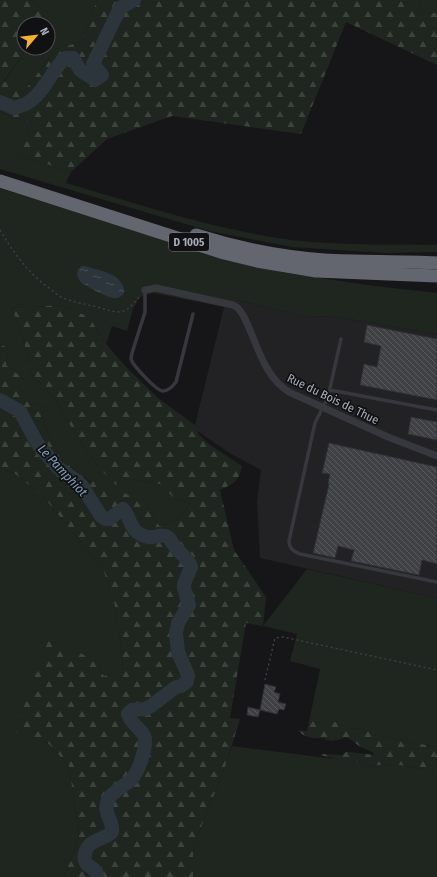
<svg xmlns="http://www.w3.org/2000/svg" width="437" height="877" viewBox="0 0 437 877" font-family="'Fira Sans Condensed',sans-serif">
	<defs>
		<pattern id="forest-firs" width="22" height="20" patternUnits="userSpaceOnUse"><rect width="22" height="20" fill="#1e261f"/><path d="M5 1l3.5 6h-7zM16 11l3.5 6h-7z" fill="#3c433d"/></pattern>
		<pattern id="water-ripples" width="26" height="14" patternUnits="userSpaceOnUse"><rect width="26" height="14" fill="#2c353c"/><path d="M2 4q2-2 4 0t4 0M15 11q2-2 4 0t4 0" fill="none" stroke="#485056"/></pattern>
		<pattern id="building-back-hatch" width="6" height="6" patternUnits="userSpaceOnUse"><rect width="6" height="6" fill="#404145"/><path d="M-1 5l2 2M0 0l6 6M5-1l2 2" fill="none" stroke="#595a5e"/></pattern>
	</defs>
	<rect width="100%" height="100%" fill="#161618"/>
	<path fill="#222225" d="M236,300L302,316L338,317L437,334V598L260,558L257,502L261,470L231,454L196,430L195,425L224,307Z"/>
	<g fill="#1e261f">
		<path d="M30,0H97L83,41L56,49L23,93L4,82L27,48H48V24H43L50,14Z"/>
		<path d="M421,0H437V13L418,11Z"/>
		<path d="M0,112L32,124L19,155L71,172L66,183C134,203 201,225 271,237C325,246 382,244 437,245V252L385,253L292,247L209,231L0,169Z"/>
		<path d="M0,188L229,260L286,273L375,286L437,293V334L338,317L302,316L236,300L224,307L153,293L140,297L133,309L127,331L112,326L106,344L89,317L61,305L12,308L23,338L31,372L57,402L74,432L97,466L131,479L160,484L175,499L190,503L182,516L160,527L145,504L107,495L60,458L45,427L41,416L46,407L23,401L24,379L6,365L9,349L0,344Z"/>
		<path d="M0,468L14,473L42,495L103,569L114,602L121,643L123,671L104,676L93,659L13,730L48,743L69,766L79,837L64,877H0Z"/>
		<path d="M307,569L437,598V747L378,736L361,729L347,728L340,724L325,717H310L320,669L290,661L297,634L263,626Z"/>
		<path d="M232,746L343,760L351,763L361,762L368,767C388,761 417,767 437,773V877H193V848L225,767Z"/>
	</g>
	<g fill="url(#forest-firs)">
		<path d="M0,0H30L50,14L43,24H24V48H27L4,81L23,93L56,49L83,41L97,0H421L418,11L437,13V65L346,22L301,134L172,116L107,139L71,172L19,155L32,124L0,112Z"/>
		<path d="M61,305L89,317L106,344L126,367L158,398L195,425L199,435L210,445L242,466C239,481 234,484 220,490L234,550L266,597L263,626L246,623L230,718L240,719L225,767L193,848V877H64L79,837L69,766L48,743L13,731L49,639L93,659L104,676L123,670L121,643L114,602L103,569L42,495L14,473L0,468V344L9,349L6,365L24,379V401L46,407L41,416L45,427L60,458L91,483L97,478L106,482L107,495L123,492L145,504L160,527L182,516L190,503L175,499L160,484L131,479L116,485L97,466L74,432L57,402L31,372L23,338L12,308Z"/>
		<path d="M310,717H325L340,724L347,728L361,729L378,736L437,747V773C417,767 388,761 368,767L361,762L350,763L320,755L324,754L342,755L346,752H350L375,755C371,750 366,750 361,747C355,744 352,740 347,737C341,739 334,742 328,740C323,739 326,738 321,738C312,738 304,738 298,730L307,731Z"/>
	</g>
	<path fill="url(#water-ripples)" d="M82,266H85C94,269 106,271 114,276C123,281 131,297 115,298C108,298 87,287 81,282C79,281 78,277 77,274L78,269Z"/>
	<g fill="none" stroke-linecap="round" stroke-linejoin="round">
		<g stroke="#2c353c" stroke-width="14">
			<path d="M0,102L14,108C18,107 22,105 26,104C44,94 51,71 65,58H73L80,70L95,80L102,75L93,64L120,8L134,0"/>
			<path d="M0,400L18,410L21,413L37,443L58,468L76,480L82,486L101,516L105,519H109L123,509C130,516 129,526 137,532C152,543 156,533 166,536C171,538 172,544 176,548C181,555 189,558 191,567L184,584V588L189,605L178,623L176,633L178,652L188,675L187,682L181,686L176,687L151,706L145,709L132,710L128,714C130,724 144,730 145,739C146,750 138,773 131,780C124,786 113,791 108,800C102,812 114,821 112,832C106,838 99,838 92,843C87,846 82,856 86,863C88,866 93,868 96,871L97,877"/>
		</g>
	</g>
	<g fill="url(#building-back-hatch)" stroke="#303034">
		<path d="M367,325L437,339V400L360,385L364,364L377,367L381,346L364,342Z"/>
		<path d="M411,417L437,422V440L408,434Z"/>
		<path d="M329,443L437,467V564L422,560L419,575L351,561L354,550L338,546L335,558L313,553L329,484L328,483L330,474L322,473Z"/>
		<path d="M265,684L276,687L274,692L280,694L278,702L286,704L284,710L279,709L277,714L260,710Z"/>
		<path d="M248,707L260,710L258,717L247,715Z"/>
	</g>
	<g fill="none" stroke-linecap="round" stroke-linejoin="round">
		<g stroke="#3d3f44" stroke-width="1.5" stroke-dasharray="2 3" stroke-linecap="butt">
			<path d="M0,230C13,252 28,273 49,288C53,291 57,295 61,297C72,302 85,304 97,307C119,313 123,317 139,297"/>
			<path d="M265,680L275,638L283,637L437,670"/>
		</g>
		<g stroke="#37383d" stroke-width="3.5">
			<path d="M145,290V312L132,353C132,355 131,357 131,359C133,366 157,391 163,391C169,391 173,386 176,382L193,314"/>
			<path d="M341,339L328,397L315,423L289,541C289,549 294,552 300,554L437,582"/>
			<path d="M330,390L437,410"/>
		</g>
		<path stroke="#37383d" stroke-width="7" d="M145,290L156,288L233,305L238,308L243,315C257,341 262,375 289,392L388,437L437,456"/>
		<g stroke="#63666e" stroke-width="13">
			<path d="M0,181L224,253L257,261L316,271L437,276"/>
			<path d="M196,235C237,248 281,257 324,260C362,262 399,261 437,263"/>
		</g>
	</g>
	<g text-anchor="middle" stroke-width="3.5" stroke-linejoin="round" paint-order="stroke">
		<rect fill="#111113" stroke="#7b7e86" stroke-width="1" x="169" y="233" width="40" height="18" rx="3"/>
		<g font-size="11" font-weight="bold" fill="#a8adb8">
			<text x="189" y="246">D 1005</text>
		</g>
		<g font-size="12" fill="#a8adb8" stroke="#111113">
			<text transform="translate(333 399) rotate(26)" y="4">Rue du Bois de Thue</text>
		</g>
		<g font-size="13" font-style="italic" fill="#7f9bb3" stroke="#111113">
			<text transform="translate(63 470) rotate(47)" y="5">Le Pamphiot</text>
		</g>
	</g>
	<g transform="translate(36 36) rotate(62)"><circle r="19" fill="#111113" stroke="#4d4f55"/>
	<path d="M0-3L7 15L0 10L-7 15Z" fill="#f2b134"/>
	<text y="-6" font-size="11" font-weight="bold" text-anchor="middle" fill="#a8adb8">N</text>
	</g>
</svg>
